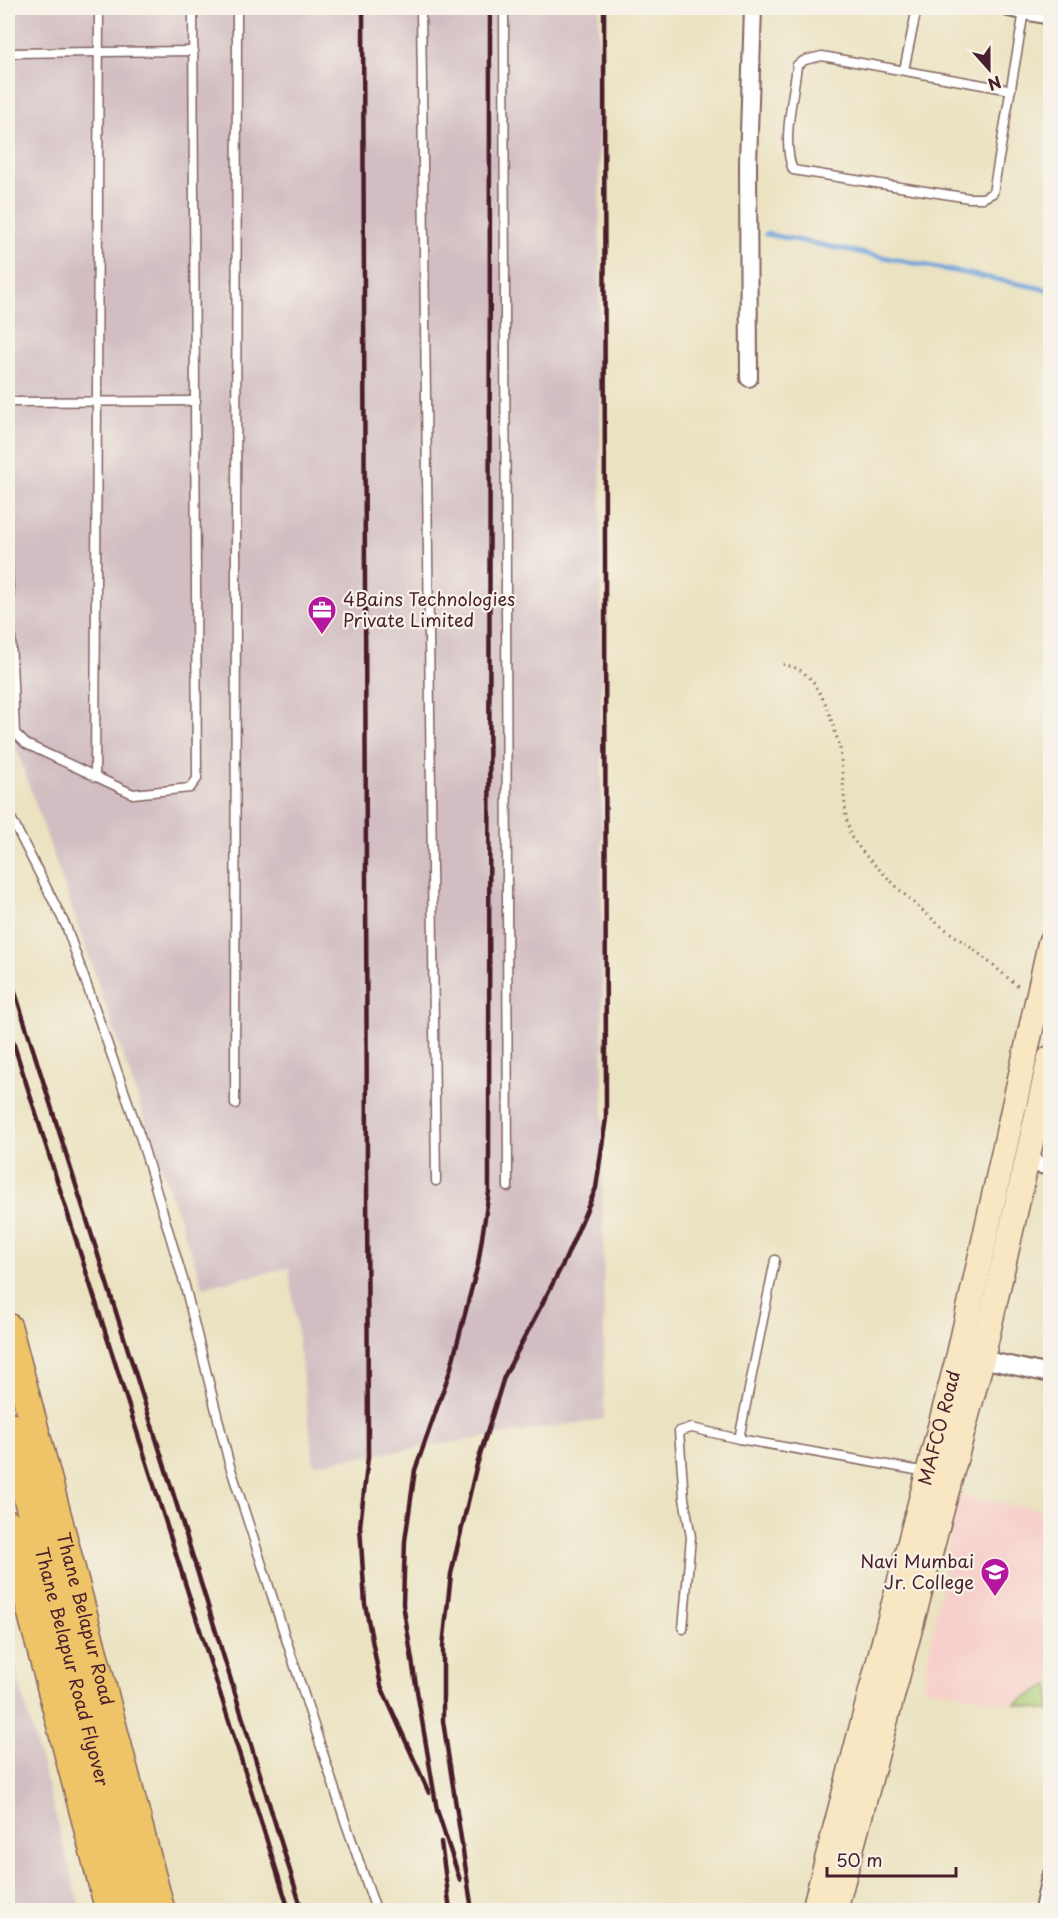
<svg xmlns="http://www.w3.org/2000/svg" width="1058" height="1918" viewBox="0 0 1058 1918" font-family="'Playpen Sans',sans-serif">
	<rect width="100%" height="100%" fill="#f7f3e8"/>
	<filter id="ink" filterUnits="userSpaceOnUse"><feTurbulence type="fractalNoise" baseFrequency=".0167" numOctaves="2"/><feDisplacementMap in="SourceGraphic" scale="12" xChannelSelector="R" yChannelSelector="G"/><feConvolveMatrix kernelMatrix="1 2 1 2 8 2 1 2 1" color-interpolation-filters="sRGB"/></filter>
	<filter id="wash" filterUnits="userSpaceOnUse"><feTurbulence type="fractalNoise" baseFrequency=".008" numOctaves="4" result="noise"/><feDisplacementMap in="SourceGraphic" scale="24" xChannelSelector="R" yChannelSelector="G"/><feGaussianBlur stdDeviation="1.35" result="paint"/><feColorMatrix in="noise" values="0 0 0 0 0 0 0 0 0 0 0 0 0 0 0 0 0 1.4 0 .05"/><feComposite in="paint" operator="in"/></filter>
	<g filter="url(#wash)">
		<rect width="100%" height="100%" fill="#eae2c0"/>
		<path fill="#f7d0cb" d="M958,1495L1050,1512V1684L1015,1704L923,1687Z"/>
		<g fill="#d2bec2">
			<path d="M8,8H599L604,1419L314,1464L289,1268L203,1287L8,724Z"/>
			<path d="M8,1640L81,1910H8Z"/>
		</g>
		<path fill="#abd079" stroke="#7a7852" stroke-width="1.5" d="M1050,1684V1711L1015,1704Z"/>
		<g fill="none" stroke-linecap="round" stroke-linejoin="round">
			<path stroke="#6ea1da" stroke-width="5" d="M766,234L1050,290"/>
		</g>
	</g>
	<g filter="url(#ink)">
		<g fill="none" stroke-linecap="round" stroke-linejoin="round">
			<g stroke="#82635f" stroke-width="11">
				<g id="service">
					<path d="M421,8L436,1181"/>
					<path d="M504,8L508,1187"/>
					<path d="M8,53L194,51"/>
					<path d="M904,70L917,8"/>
					<path d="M1011,90L822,56L805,60L797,65C794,95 781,142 793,170L969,198H983L993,193C1003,133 1014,72 1024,11"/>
					<path d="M8,402L196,401"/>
					<path d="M8,566L15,733L26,744L133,794L190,788L197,779L193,8"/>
					<path d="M95,777L99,8"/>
					<path d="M8,812L66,926L140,1136L185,1286L229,1463L345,1821L376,1910"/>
					<path d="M235,1104L237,8"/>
					<path d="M775,1260L739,1439L927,1472"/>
					<path d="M683,1629L691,1537L684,1498L679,1431L692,1428L739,1439"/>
				</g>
			</g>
			<g stroke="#82635f" stroke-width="20">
				<g id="minor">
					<path d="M1008,8L1050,16"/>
					<path d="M749,378L748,163L753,8"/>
					<path d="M1027,1162L1050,1167"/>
					<path d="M972,1357L1050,1374"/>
					<path d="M1043,1910L1050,1877"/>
				</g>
			</g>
			<g stroke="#82635f" stroke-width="27">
				<g id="secondary">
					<path id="s1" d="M814,1910L959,1354L1050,943"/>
					<path d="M835,1910L982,1359L1050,1058"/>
				</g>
			</g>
			<g stroke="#82635f" stroke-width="30">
				<g id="primary">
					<path id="s2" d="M8,1327L161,1910"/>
					<path id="s3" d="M8,1425L135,1910"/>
					<path d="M8,1524L109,1910"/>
				</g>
			</g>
			<path stroke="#82635f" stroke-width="3" stroke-dasharray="1.5 4.5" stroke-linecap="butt" d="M783,664L799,669L812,680L827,706L840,748L846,817L851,837L865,855L908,898L937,923L977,952L1020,988"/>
			<use href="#service" stroke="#fff" stroke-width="8"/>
			<use href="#minor" stroke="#fff" stroke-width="16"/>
			<use href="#secondary" stroke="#f9e7c3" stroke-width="24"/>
			<use href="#primary" stroke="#efc469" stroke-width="27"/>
			<g stroke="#4a1f2b" stroke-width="4.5">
				<path d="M363,8L368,1457L360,1526L365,1604L381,1686L429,1793"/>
				<path d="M8,970L170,1483L302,1910"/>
				<path d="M8,1026L289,1910"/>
				<path d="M441,1842L450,1910"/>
				<path d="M460,1880L437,1810L415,1679L403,1604L405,1541L415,1470L450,1371L478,1264L489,1192L490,8"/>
				<path d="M472,1910L443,1721V1646L451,1574L476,1468L504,1377L565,1260L596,1188L606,1118L604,8"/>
			</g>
		</g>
	</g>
	<defs>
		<g id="office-pin" transform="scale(1.5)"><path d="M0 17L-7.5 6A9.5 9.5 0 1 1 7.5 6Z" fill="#b5179e" stroke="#f7f3e8"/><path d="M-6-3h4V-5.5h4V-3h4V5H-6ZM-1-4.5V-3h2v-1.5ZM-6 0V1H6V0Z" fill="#fff"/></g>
		<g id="university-pin" transform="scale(1.5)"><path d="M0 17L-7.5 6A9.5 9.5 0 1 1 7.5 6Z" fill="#b5179e" stroke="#f7f3e8"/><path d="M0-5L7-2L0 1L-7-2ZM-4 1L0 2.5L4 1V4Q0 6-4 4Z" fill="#fff"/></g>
	</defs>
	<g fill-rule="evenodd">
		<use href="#office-pin" x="322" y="610"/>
		<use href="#university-pin" x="995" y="1572"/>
	</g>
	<g text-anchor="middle" stroke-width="4.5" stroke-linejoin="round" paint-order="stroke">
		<g font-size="18" fill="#4a1f2b" stroke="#f7f3e8" text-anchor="start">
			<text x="343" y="606">4Bains Technologies<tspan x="343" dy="21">Private Limited</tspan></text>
			<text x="974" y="1568" text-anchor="end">Navi Mumbai<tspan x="974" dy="21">Jr. College</tspan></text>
		</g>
		<g font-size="18" fill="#4a1f2b" stroke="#f7f3e8">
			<text dy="6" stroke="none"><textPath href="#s1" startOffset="498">MAFCO Road</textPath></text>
			<text dy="6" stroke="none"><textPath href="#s2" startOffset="302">Thane Belapur Road</textPath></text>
			<text dy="6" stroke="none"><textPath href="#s3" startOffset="250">Thane Belapur Road Flyover</textPath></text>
		</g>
	</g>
	<rect width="1058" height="1918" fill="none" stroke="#f7f3e8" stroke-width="30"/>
	<g transform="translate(989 69) rotate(159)" stroke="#f7f3e8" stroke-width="4.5" paint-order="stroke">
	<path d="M0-4.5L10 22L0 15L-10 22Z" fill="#4a1f2b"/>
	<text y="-9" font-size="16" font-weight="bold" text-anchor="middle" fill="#4a1f2b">N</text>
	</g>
	<path d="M827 1867v9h129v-9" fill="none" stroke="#4a1f2b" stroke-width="3"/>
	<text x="836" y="1867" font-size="18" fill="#4a1f2b" stroke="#f7f3e8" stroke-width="4.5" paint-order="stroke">50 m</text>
</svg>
